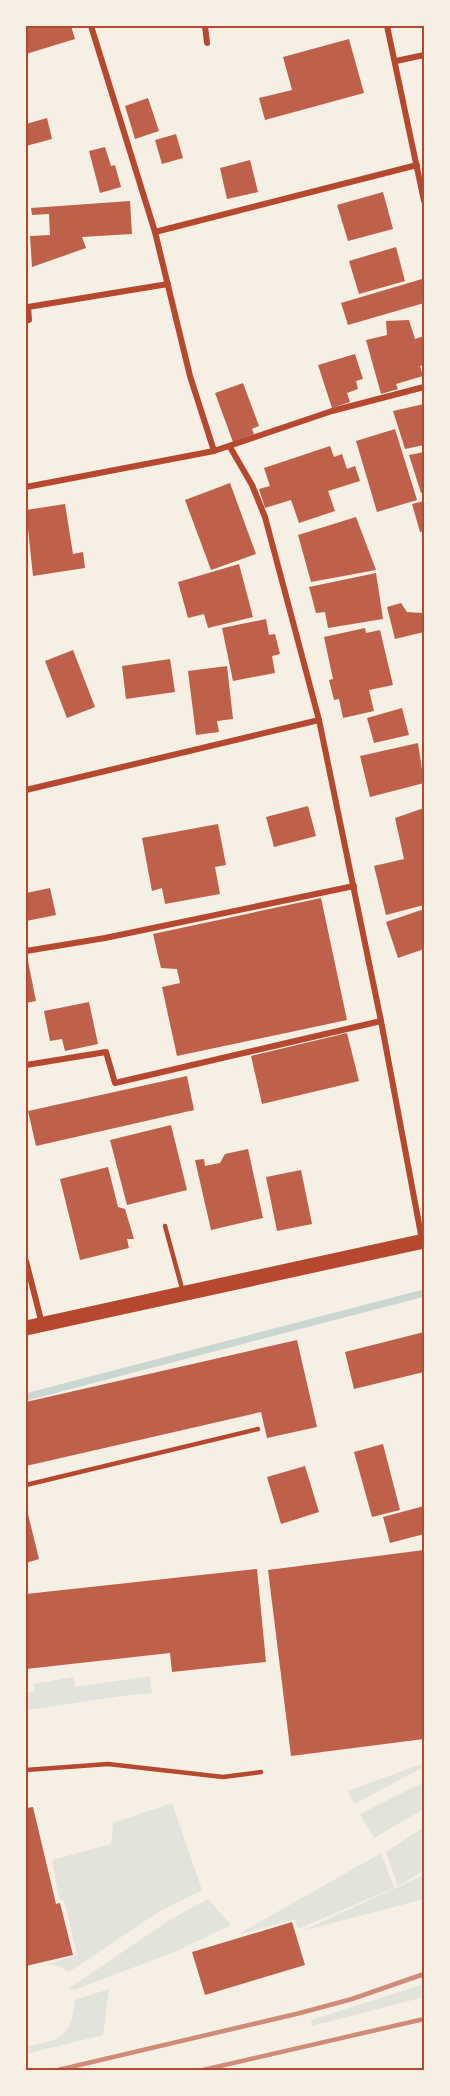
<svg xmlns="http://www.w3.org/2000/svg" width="450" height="2096" viewBox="0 0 450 2096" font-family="'Archivo Narrow',sans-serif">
	<rect width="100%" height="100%" fill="#f6efe4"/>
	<g fill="#e2e4dc">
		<path d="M150,1676L152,1693C110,1696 68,1705 26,1710V1693L35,1691L34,1684L73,1677L75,1687Z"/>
		<path d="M424,1763V1767L354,1804L348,1791Z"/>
		<path d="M424,1782V1809L374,1838L360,1814Z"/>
		<path d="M172,1803L202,1890L160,1911L69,1972L56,1965H46L77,1955L64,1900L59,1899L52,1860L111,1844L113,1823Z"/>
		<path d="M424,1827V1871L398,1886L386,1852Z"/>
		<path d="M381,1853L394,1888L298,1929L295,1919L237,1935Z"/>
		<path d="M424,1875V1899L302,1931Z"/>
		<path d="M208,1899L231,1925L177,1951L74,1990L68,1989L171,1919Z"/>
		<path d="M424,1984V1997L312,2026L311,2020Z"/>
		<path d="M109,1989L103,2035L26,2054V2046C60,2041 72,2037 75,2000Z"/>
	</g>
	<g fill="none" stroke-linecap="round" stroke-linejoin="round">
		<path stroke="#c9d6d2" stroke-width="7" d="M26,1397L424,1293"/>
	</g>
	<g fill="#bf614a">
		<path d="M26,26H71L75,39L26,54Z"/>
		<path d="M349,39L364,93L265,120L259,98L292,90L283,57Z"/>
		<path d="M148,98L159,131L135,139L125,106Z"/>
		<path d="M47,118L52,139L26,146V124Z"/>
		<path d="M176,134L183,158L162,164L155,140Z"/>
		<path d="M105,147L111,166L115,165L121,187L100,193L89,151Z"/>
		<path d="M250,160L258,192L227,199L220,168Z"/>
		<path d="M383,192L393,229L348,241L337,205Z"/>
		<path d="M130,201L132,234L82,237L86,248L32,267L30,236L50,235L49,214L32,215L31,208Z"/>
		<path d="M396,247L405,281L359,294L349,261Z"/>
		<path d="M422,279L424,303L348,325L341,303Z"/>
		<path d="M409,320L415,339L424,336V365L420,366L423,376L396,384L398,389L381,394L366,340L387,335L386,321Z"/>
		<path d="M355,354L363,379L356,381L358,389L347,393L350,402L332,408L318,365Z"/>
		<path d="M243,383L259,426L252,429L254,434L233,442L215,393Z"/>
		<path d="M424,404V445L405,449L393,411Z"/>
		<path d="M395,429L417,500L377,512L356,441Z"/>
		<path d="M330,446L334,457L342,454L347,469L355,466L360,481L328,491L335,511L299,523L291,500L265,508L259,489L270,486L264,468Z"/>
		<path d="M424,452V492L421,493L409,455Z"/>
		<path d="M230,483L256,554L211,570L185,500Z"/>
		<path d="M424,501V531L420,532L412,504Z"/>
		<path d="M65,504L73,554L83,552L85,568L33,576L26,510Z"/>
		<path d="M356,517L376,570L311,582L298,535Z"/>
		<path d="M239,564L253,617L208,628L204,614L188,618L178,582Z"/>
		<path d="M376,573L383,619L328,628L325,612L316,613L309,587Z"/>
		<path d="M424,600V632L395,639L387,607L401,603L407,612L422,613Z"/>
		<path d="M266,619L269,635L275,634L280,654L272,656L275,673L233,681L222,628Z"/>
		<path d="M365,628L366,633L380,630L393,685L369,690L374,711L343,718L339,699L334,700L329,680L333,679L324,637Z"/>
		<path d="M73,650L95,707L67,718L45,661Z"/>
		<path d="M170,659L175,692L126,699L122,666Z"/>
		<path d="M227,666L233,719L217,721L219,732L196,735L188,671Z"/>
		<path d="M402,708L409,735L374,743L367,718Z"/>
		<path d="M418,743L424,783L370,797L360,756Z"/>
		<path d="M308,806L316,836L274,847L266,817Z"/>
		<path d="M424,808V905L386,915L374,866L404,859L395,818Z"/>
		<path d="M218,824L226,865L215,867L220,894L165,904L162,888L152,891L142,838Z"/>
		<path d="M50,888L56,915L26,921V893Z"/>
		<path d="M321,898L347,1020L177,1056L162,987L180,983L177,969L161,968L153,934Z"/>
		<path d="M424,909V949L398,958L386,922Z"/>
		<path d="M27,956L36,1001L26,1003V956Z"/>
		<path d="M89,1002L98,1044L65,1051L62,1039L50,1041L44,1011Z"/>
		<path d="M347,1033L359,1081L262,1104L251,1056Z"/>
		<path d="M187,1076L194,1110L36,1146L28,1111Z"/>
		<path d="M171,1125L187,1190L127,1205L110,1140Z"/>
		<path d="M248,1149L263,1218L211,1230L195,1160L204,1159L205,1166L220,1163L225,1154Z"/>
		<path d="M108,1167L118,1207L125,1209L134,1239H127L129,1248L80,1260L60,1179Z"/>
		<path d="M301,1170L312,1224L277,1231L266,1177Z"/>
		<path d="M424,1332V1372L354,1389L345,1352Z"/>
		<path d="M297,1340L317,1427L267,1438L261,1412L26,1466V1402Z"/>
		<path d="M383,1444L400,1510L372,1517L354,1452Z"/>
		<path d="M305,1466L319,1512L281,1524L267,1477Z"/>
		<path d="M26,1506L39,1559L26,1563Z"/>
		<path d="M424,1506V1534L390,1543L383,1517Z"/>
		<path d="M424,1550V1739L291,1756L268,1570Z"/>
		<path d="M257,1569L266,1662L172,1672L170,1653L26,1669V1594Z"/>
		<path d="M33,1807L56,1904L60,1903L73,1955L26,1966V1808Z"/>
		<path d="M292,1922L305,1965L205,1995L192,1952Z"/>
	</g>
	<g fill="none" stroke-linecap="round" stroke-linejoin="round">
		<g stroke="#b5482f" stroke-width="4.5">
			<path d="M165,1226L183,1292"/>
			<path d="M26,1485L258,1429"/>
			<path d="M26,1770L108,1764L223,1777L261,1772"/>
		</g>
		<g stroke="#b5482f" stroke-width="6">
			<path d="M91,26L155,232L190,376L214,451"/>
			<path d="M205,26L207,43"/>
			<path d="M387,26L424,201"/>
			<path d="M396,61L424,55"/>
			<path d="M155,232L417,165"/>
			<path d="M26,321L29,320L28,307L168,284"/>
			<path d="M230,447L252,485L265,517L319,720L381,1021L422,1240"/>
			<path d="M26,487L214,451L332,411L424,387"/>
			<path d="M26,790L319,720"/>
			<path d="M26,951L105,938L354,886"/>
			<path d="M26,1065L106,1052L115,1083L381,1021"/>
			<path d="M26,1261L42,1324"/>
		</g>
		<path stroke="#b5482f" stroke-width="15" d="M26,1328L424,1241"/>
		<g stroke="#cf8b77" stroke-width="4.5">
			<path d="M58,2070L300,2013L352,1999L424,1974"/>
			<path d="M203,2070L424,2019"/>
		</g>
	</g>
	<rect width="450" height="2096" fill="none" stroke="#f6efe4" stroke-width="54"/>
	<rect x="27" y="27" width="396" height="2042" fill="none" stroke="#b5482f" stroke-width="2"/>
</svg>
